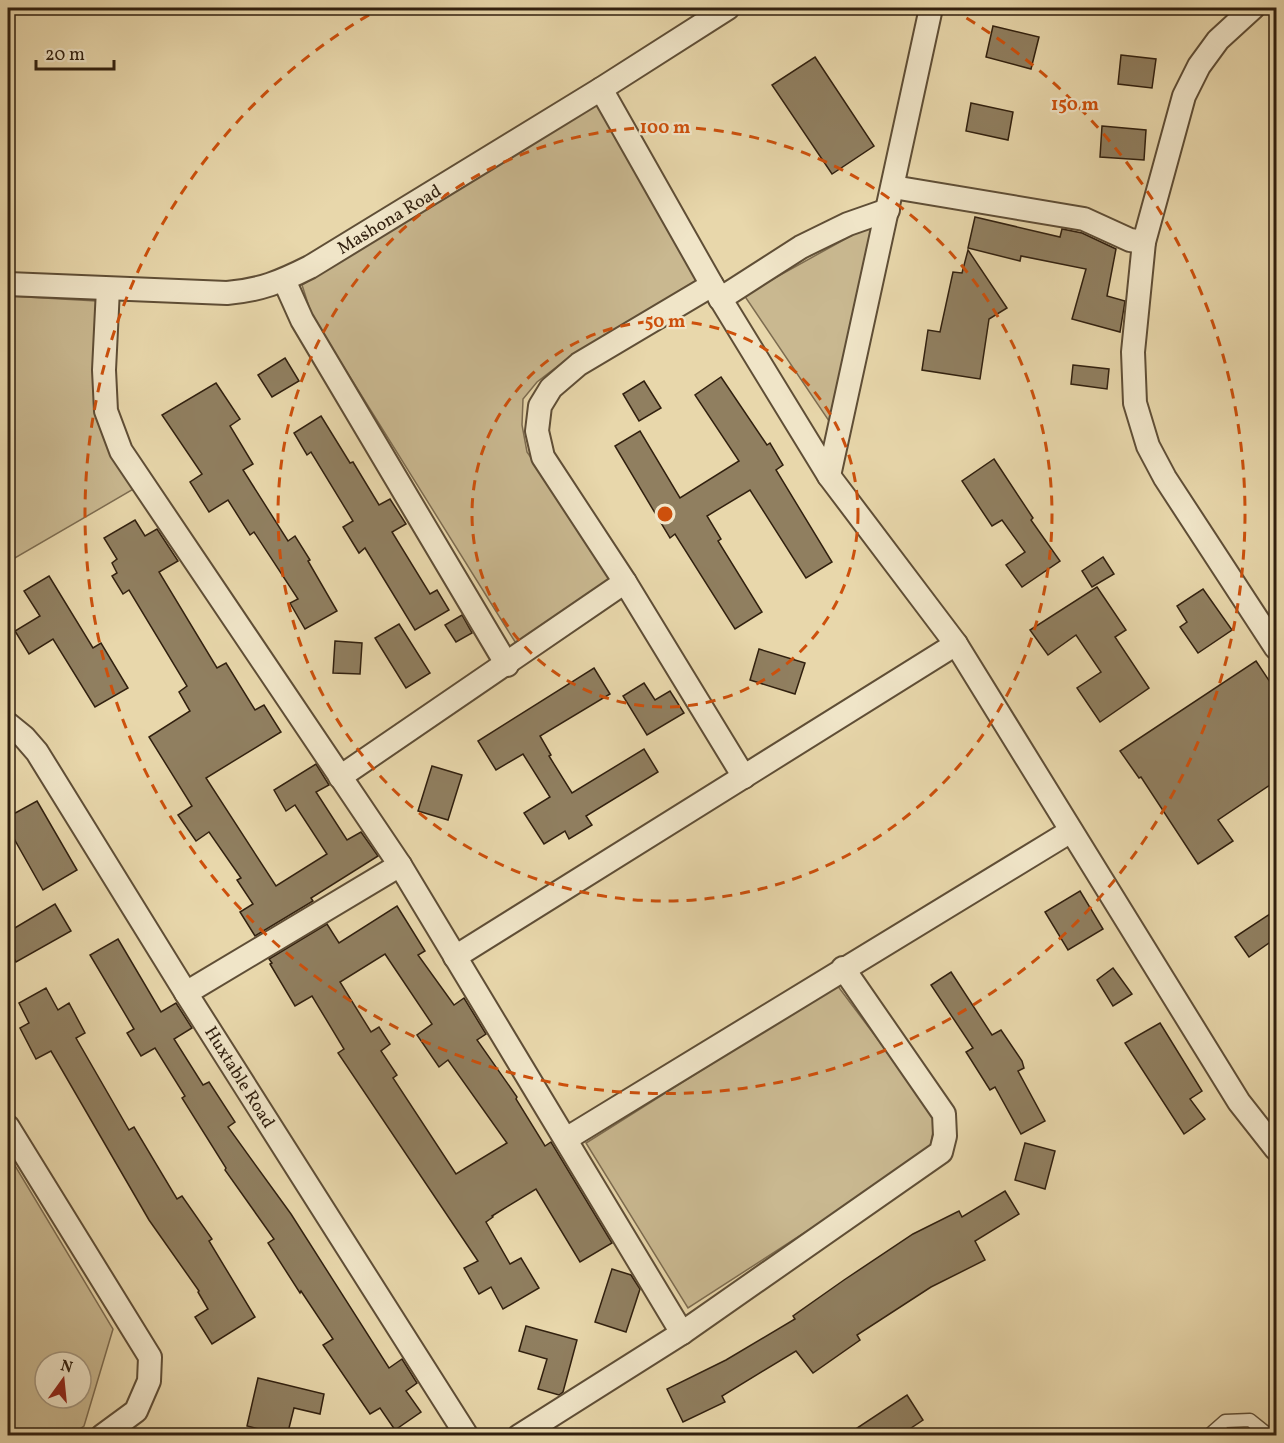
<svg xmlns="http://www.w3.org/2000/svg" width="1284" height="1443" viewBox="0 0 1284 1443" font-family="Vollkorn,serif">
	<rect width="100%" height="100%" fill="#e8d7ab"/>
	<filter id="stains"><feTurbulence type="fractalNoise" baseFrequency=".00333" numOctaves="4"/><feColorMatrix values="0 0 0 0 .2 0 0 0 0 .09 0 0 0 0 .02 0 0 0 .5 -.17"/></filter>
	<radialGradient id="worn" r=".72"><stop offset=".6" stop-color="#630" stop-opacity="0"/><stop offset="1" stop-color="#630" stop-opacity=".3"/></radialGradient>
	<g fill="#c9b890" stroke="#7d6c50" stroke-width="1.5" fill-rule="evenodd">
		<path d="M598,102L699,279L572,355L537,382L523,399L522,425L527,452L614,580L517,645L312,316L302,285Z"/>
		<path d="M876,222L829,421L744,295Z"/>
		<path d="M8,296L97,301L94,368L137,487L8,562Z"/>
		<path d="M837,985L936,1117L929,1152L688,1308L586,1143Z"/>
		<path d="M8,1154L113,1329L84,1426L71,1435H8ZM45,1362H81V1398H45Z"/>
	</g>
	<g fill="#907f60" stroke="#31200f" stroke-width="1.5" fill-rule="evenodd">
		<path d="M993,26L1039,37L1031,69L986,57Z"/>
		<path d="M1121,55L1156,59L1152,88L1118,84Z"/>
		<path d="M815,57L874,146L832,174L772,85Z"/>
		<path d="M971,103L1013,112L1008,140L966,131Z"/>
		<path d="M1102,126L1146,130L1144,160L1100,157Z"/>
		<path d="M975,217L1060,237L1062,229L1082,233L1116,249L1107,296L1125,301L1120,332L1072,319L1086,269L1021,256L1020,261L968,248Z"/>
		<path d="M968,250L1007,308L989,319L980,379L922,370L928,330L940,332L953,272L962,273Z"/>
		<path d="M285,358L299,381L272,397L258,375Z"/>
		<path d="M1073,365L1109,369L1107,389L1071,384Z"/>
		<path d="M721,377L767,445L770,443L783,465L776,470L832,562L806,578L750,490L707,516L721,539L718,541L762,612L735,629L675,534L670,538L615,446L640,431L680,498L739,461L695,395Z"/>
		<path d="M644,381L661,408L639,421L623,394Z"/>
		<path d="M216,383L240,419L230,426L253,464L243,470L288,541L295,536L310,560L308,561L337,611L305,629L290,603L298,599L254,532L250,535L228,500L209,512L190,482L202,474L162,415Z"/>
		<path d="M321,416L350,463L353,462L379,505L390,499L406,524L392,532L430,594L437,590L449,610L415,630L365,548L359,553L343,527L353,521L311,452L307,455L294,433Z"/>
		<path d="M994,459L1033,518L1031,520L1060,561L1022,587L1006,565L1025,552L1002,520L992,526L962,481Z"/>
		<path d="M135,520L145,536L157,529L178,561L159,572L217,668L226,663L255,710L264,705L281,732L206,778L276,886L327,854L295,805L286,811L274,790L316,764L329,785L316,792L347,840L361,832L378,856L311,898L313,901L255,936L240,912L253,904L237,880L241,878L209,832L196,841L178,815L192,806L149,737L190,711L179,692L187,686L129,590L123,594L112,576L117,573L112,563L117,559L104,538Z"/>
		<path d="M1103,557L1114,574L1092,587L1082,571Z"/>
		<path d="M49,576L93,648L101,643L128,688L95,707L53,639L29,654L15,631L40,616L24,591Z"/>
		<path d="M1097,587L1126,630L1115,637L1149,688L1100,722L1077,688L1101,672L1076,635L1048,655L1030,630Z"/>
		<path d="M1203,589L1232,630L1198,653L1180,627L1187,622L1177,606Z"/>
		<path d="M462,615L472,633L456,642L445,625Z"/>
		<path d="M399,624L430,673L406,688L375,638Z"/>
		<path d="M335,641L362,643L360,674L333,673Z"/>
		<path d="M759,649L805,663L795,694L750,680Z"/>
		<path d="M1256,661L1276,691V781L1218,820L1233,841L1198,864L1141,777L1139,778L1120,751Z"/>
		<path d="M594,668L610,694L540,736L551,755L549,756L572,793L644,749L658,772L586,816L592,825L569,839L565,831L544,844L524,813L550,797L523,754L496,770L478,741Z"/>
		<path d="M644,683L655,700L670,691L684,713L647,735L623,696Z"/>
		<path d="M432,766L462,775L448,820L418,811Z"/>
		<path d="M37,801L77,870L43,890L8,828V817Z"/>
		<path d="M1080,891L1103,929L1068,950L1045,912Z"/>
		<path d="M55,904L71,931L16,962L8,947V932Z"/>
		<path d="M397,906L425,951L418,955L454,1005L464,998L486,1034L477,1040L517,1097L516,1099L545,1146L551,1142L612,1243L580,1262L536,1189L492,1216L493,1217L486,1222L510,1264L521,1258L539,1288L503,1309L491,1287L479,1294L464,1268L478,1261L338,1053L344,1049L312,996L295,1006L270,964L272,963L269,959L327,924L339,943ZM385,954L432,1024L417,1035L439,1067L448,1060L507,1143L456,1174L393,1078L397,1075L381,1051L390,1044L379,1027L371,1032L340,982Z"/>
		<path d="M1276,910V938L1249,957L1235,937Z"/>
		<path d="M118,939L161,1012L176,1003L192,1028L174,1039L203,1085L209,1082L235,1122L228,1127L291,1214L389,1368L402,1359L417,1383L406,1391L421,1412L395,1430L380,1408L370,1414L323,1345L333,1339L301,1291L300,1293L268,1243L274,1239L225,1170L226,1168L182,1098L185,1096L155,1048L141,1056L127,1033L134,1029L90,955Z"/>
		<path d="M1113,968L1132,994L1113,1006L1097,980Z"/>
		<path d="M951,972L992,1035L1001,1030L1022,1061L1024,1068L1018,1071L1045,1121L1021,1134L995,1087L990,1090L966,1052L973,1048L931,985Z"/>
		<path d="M46,988L58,1010L69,1003L85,1033L76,1038L129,1130L134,1127L177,1199L182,1196L212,1239L209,1241L255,1317L212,1344L195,1317L208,1309L198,1292L199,1291L149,1220L51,1051L36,1059L20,1028L29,1023L19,1003Z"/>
		<path d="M1160,1023L1202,1091L1190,1099L1205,1119L1184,1134L1125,1043Z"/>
		<path d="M1025,1143L1055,1151L1045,1189L1015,1180Z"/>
		<path d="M1005,1191L1019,1214L975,1241L985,1260L931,1287L857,1335L860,1340L813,1373L796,1351L722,1396L725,1402L683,1422L667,1389L726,1360L795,1319L793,1316L844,1280L913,1234L959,1211L962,1217Z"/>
		<path d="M612,1269L631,1275L640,1289L626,1332L595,1322Z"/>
		<path d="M526,1326L577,1340L563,1392L559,1395L538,1389L547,1359L519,1351Z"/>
		<path d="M258,1378L324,1394L320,1414L294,1408L287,1436L247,1426Z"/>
		<path d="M907,1395L923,1420L899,1436H845Z"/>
	</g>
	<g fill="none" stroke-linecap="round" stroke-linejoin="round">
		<g stroke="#5f4e36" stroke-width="15">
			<path id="service" d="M1208,1436L1225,1421L1250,1420L1270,1436"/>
		</g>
		<g stroke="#5f4e36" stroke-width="26">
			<g id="minor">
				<path d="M1253,8L1218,40L1199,66L1184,96L1144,242L1133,352L1135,403L1148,446L1165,478L1276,648"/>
				<path d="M601,89L712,285L829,476L956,644L1239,1102L1276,1149"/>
				<path d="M893,187L1084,219L1130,240L1144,242"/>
				<path d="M284,280L302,320L507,665"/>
				<path d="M8,284L227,293C261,290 280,282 310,267L601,89L728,8"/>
				<path d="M712,285L579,364L551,388L540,406L537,431L543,457L625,582L744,777"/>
				<path d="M108,289L104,370L106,411L121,451L400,865L682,1333"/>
				<path d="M720,299L801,247L848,224L888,210"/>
				<path d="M829,476L931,8"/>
				<path d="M8,724L24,737L37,752L186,993L467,1436"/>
				<path d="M340,777L625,582"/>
				<path d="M455,957L956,644"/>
				<path d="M186,993L400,865"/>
				<path d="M8,1127L150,1357L149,1381L136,1411L102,1436"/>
				<path d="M566,1139L1071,831"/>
				<path d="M519,1436L682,1333L941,1152L945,1136L944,1114L843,968"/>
			</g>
		</g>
		<use href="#service" stroke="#f0e5c8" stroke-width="12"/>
		<use href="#minor" stroke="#f0e5c8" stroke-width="22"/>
	</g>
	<g fill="none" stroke="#cd500c" stroke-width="3" stroke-dasharray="10 8">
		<circle cx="665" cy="514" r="193"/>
		<circle cx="665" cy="514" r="387"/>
		<path d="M951 9A580 580 0 1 1 379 9"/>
	</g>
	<g text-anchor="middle" stroke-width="4.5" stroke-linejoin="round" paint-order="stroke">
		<g font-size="18" fill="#31200f" stroke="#f0e5c8">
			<text transform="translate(389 219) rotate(-31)" y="6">Mashona Road</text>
			<text transform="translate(240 1077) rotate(58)" y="6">Huxtable Road</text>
		</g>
	</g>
	<circle cx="665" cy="514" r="9" fill="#cd500c" stroke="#f0e5c8" stroke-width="3"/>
	<g font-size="18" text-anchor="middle" font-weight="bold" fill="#cd500c" stroke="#f0e5c8" stroke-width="4.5" stroke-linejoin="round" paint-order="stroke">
		<text x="1075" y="110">150 m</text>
		<text x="665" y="133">100 m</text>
		<text x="665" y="327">50 m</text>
	</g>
	<rect width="1284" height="1443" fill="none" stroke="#e8d7ab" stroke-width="30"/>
	<rect x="9" y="9" width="1266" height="1425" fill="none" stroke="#31200f" stroke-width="3"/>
	<rect x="15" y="15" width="1254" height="1413" fill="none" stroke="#31200f" stroke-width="1.5"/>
	<g transform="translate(63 1380) rotate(15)"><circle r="28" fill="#f0e5c8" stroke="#a4967e" stroke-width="1.5"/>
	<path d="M0-4.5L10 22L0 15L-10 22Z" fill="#8f2418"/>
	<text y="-9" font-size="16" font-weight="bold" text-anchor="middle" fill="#31200f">N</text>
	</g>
	<path d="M36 60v9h78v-9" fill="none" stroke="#31200f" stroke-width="3"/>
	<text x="45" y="60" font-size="18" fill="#31200f" stroke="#f0e5c8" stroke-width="4.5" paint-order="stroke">20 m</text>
	<rect width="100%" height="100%" filter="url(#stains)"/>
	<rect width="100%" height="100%" fill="url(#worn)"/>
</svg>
